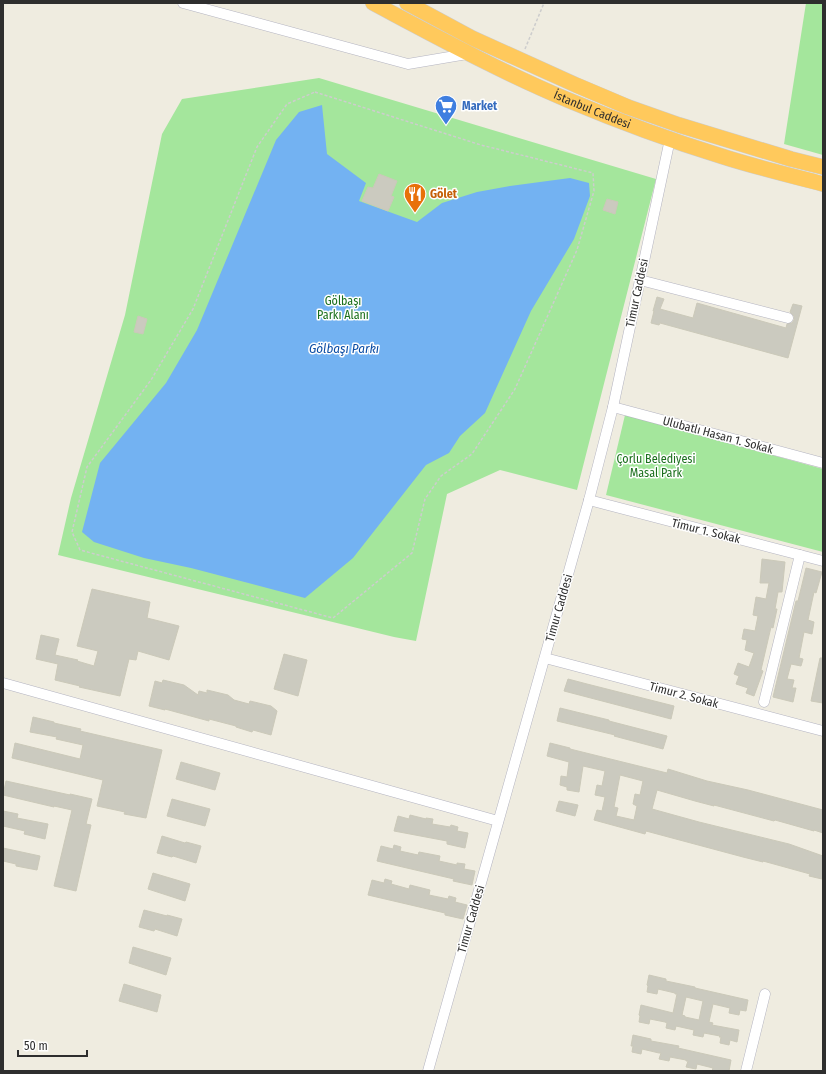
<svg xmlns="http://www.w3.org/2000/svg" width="826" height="1074" viewBox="0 0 826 1074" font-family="'Fira Sans Condensed',sans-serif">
	<rect width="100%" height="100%" fill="#efece0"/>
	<g fill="#a4e69c">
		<path d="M806,3H823V155L784,144Z"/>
		<path d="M319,78L656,179L577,490L500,470L447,494L416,641L394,637L58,555L71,498L125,315L162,134L182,99Z"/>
		<path d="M625,415L823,469V552L606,495Z"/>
	</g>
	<path fill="#73b2f2" d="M322,105L327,154L366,183L359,201L417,222L442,203L477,192L510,186L570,178L589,183L590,196L574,239L531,311L485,413L460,436L449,453L426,465L353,558L305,598L191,568L144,558L94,542L82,532L100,463L166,383L197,330L276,140L299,112Z"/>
	<g fill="#cbcabf" stroke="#cbc9b9" fill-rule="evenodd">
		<path d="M379,174L397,181L391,196L394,197L388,211L362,201L368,187L373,188Z"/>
		<path d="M607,199L618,202L615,214L603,210Z"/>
		<path d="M657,297L664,299L660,309L693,318L697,303L786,328L787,324L792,323L794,320V316L790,312L793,304L802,306L788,358L660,323L659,325L651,323L654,311H653Z"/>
		<path d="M138,316L147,319L143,334L134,332Z"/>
		<path d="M762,559L785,562L782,592H778L775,609H777L773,628L771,627L761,670L763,671L754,696L746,693L748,688L736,684L739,676L734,674L738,663L749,667L754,653L745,650L747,640L742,639L744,629L755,631L758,616L753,615L756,597L766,599L769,583H760Z"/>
		<path d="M806,568L822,572L816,593L814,592L808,620L814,622L812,634L804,632L799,658L803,659L801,666L791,664L787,679L794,680L792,688H796L793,702L773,697L796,601H798Z"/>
		<path d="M92,589L150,602L147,618L179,626L169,660L138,651L136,660L129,659L120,696L79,687L80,686L55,680L58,664L36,659L41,635L59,639L55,655L78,660L77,661L94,666L98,651L77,646Z"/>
		<path d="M284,654L307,660L298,696L274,689Z"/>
		<path d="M820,658H823V703L811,701Z"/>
		<path d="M568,679L587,684L674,706L671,719L564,691Z"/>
		<path d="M163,680L184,685L198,695L199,691L207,693V690L228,695L234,700L249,704L250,701L271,706L277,711L271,735L253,730L252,732L236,727V726L209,719V721L165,709V710L149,706L155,681L162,683Z"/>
		<path d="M560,708L609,720V721L667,736L663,749L614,736L615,735L557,721Z"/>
		<path d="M33,717L54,722V723L81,729L80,731L162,750L146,818L124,814L125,812L97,806L103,780L12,758L15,743L80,759L83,745L56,739L57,737L30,732Z"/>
		<path d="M550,743L570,748V749L667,773L668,769L707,781L748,790L823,810V833L814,830V831L775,820L774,821L714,805V806L695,801L657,790L652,809L699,822L789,844L823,856V875L822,879L809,876L810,874L763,861V862L743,857L646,831L645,834L594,820L597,810L602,811L605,797L595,795L597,785L602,786L605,771L583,766L579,792L567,790V787L560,785L561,776L567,777L569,762L547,756ZM620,775L643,781L640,795L635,794L633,804L637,806L634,820L616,816L618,808L614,807Z"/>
		<path d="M181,762L220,773L215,790L176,779Z"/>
		<path d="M6,781L70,795V794L92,799L86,824L91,825L76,891L54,886L72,810L54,806V807L3,795Z"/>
		<path d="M172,799L210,809L205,826L167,816Z"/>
		<path d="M559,801L578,805L575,816L556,811Z"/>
		<path d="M3,811L18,814L17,818L48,824L45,839L24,834L25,831L3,826Z"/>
		<path d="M410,815L426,819V818L433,819L432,824L450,827L451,825L458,827L457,831L468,833L465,848L447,844V841L394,831L398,816L409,819Z"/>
		<path d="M162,836L185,843L186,842L201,846L196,863L173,856L172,857L157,853Z"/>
		<path d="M394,845L401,847L400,851L418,855L419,852L440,856L439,861L457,865V863L465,864L464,869L475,871L472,885L453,881L454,879L377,861L381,846L393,849Z"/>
		<path d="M3,848L40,856L37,870L16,866V864L3,861Z"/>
		<path d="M153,873L190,884L185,901L148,889Z"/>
		<path d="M385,879L392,881L391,884L409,889L410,885L430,890L429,895L448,899L449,896L456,898L455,902L467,905L463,919L445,915V913L368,895L372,880L384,883Z"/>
		<path d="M144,910L167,916V915L182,919L177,936L155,929L154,931L139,927Z"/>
		<path d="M133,947L171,958L166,975L129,963Z"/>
		<path d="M649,975L666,979V981L695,987V988L748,1000L746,1011L740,1010L739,1015L729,1013L730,1008L713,1004L709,1022L713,1023L712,1025L739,1030L737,1042L730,1040L729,1045L720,1043L721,1037H719L720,1036L704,1033L703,1037L693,1035L694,1030L676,1026L675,1030L666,1028L667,1023L665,1022L650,1019L649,1024L639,1022L640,1016L639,1015L641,1005L673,1013L677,994H675V993L658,989L657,994L647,992L648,986L647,985ZM686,997L703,1001L699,1020L685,1017V1016L682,1015Z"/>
		<path d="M124,984L161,995L157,1012L119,1001Z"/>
		<path d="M633,1035L651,1039V1041L679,1046L678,1048L731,1060L729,1071H712L713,1068L697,1064L696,1069L686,1067L688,1061H686V1060L670,1057L669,1061L659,1059L661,1053H659L642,1049L641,1054L632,1052L633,1046H631Z"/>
	</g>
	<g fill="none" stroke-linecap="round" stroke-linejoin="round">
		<g stroke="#b4b4c1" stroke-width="11">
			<g id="minor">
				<path d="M183,3L408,64L467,54"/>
				<path d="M640,280L788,318"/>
				<path d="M613,407L823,463"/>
				<path d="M589,500L823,561"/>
				<path d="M545,658L823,731"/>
				<path d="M3,683L498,821"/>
				<path d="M764,702L800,555"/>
				<path d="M428,1071L589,500L613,407L670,139"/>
				<path d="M746,1071L765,994"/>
			</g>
		</g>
		<g stroke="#cdcdcd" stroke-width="16">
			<g id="highway">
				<path id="s1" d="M373,3C437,37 501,72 568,100C618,121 669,140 721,156C755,167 789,175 823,184"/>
				<path d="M407,3L472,38L576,85L628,107L679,125L791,159L823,167"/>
			</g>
		</g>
		<g stroke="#cdcdcd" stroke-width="1.5" stroke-dasharray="3 2" stroke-linecap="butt">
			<path d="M525,49L544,3"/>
			<path d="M315,92L481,145L593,173L594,191L577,250L515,389L472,454L441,476L425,499L412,553L333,618L80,550L72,532L87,467L151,380L193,309L257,147L287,104Z"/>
		</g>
		<use href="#minor" stroke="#fff" stroke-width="10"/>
		<use href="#highway" stroke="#ffc95c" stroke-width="15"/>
	</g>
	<defs>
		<g id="supermarket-pin" transform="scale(1.15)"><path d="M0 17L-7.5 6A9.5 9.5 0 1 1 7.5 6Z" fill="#3f7fe0" stroke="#fff"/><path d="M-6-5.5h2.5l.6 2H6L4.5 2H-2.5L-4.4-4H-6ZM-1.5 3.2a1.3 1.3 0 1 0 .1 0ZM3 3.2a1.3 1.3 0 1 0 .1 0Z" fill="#fff"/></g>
		<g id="restaurant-pin" transform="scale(1.15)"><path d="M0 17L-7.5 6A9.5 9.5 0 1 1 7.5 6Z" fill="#e8710a" stroke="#fff"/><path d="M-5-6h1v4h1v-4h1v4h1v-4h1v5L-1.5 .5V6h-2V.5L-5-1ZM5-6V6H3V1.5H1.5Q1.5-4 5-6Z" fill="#fff"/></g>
	</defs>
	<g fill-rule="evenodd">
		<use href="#supermarket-pin" x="446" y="106"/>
		<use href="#restaurant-pin" x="415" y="194"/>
	</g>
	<g text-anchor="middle" stroke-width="3" stroke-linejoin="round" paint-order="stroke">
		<g font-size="12" font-weight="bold" fill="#366cbe" stroke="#fff" text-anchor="start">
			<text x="462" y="110">Market</text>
		</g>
		<g font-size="12" fill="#2e2e2e" stroke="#fff">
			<text dy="4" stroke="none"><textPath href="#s1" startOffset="244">İstanbul Caddesi</textPath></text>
			<text transform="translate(637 293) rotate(-78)" y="4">Timur Caddesi</text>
			<text transform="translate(718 435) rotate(15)" y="4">Ulubatlı Hasan 1. Sokak</text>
			<text transform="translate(706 531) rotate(14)" y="4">Timur 1. Sokak</text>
			<text transform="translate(559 608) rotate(-74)" y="4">Timur Caddesi</text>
			<text transform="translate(684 695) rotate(15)" y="4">Timur 2. Sokak</text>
			<text transform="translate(471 919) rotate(-74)" y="4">Timur Caddesi</text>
		</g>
		<g font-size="12" font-weight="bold" fill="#c56008" stroke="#fff" text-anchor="start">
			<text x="430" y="198">Gölet</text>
		</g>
		<g font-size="12" fill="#1a6f1c" stroke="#fff">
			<text x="343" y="305">Gölbaşı<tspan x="343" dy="14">Parkı Alanı</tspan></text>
			<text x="656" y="463">Çorlu Belediyesi<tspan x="656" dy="14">Masal Park</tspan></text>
		</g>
		<g font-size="13" font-style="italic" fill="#0a4ca5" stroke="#fff">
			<text x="344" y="353">Gölbaşı Parkı</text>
		</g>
	</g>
	<rect width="826" height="1074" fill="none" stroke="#2e2e2e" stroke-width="8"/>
	<path d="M18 1050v6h69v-6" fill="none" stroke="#2e2e2e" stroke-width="2"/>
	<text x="24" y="1050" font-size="12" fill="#2e2e2e" stroke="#ffffff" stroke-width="3" paint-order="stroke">50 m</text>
</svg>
